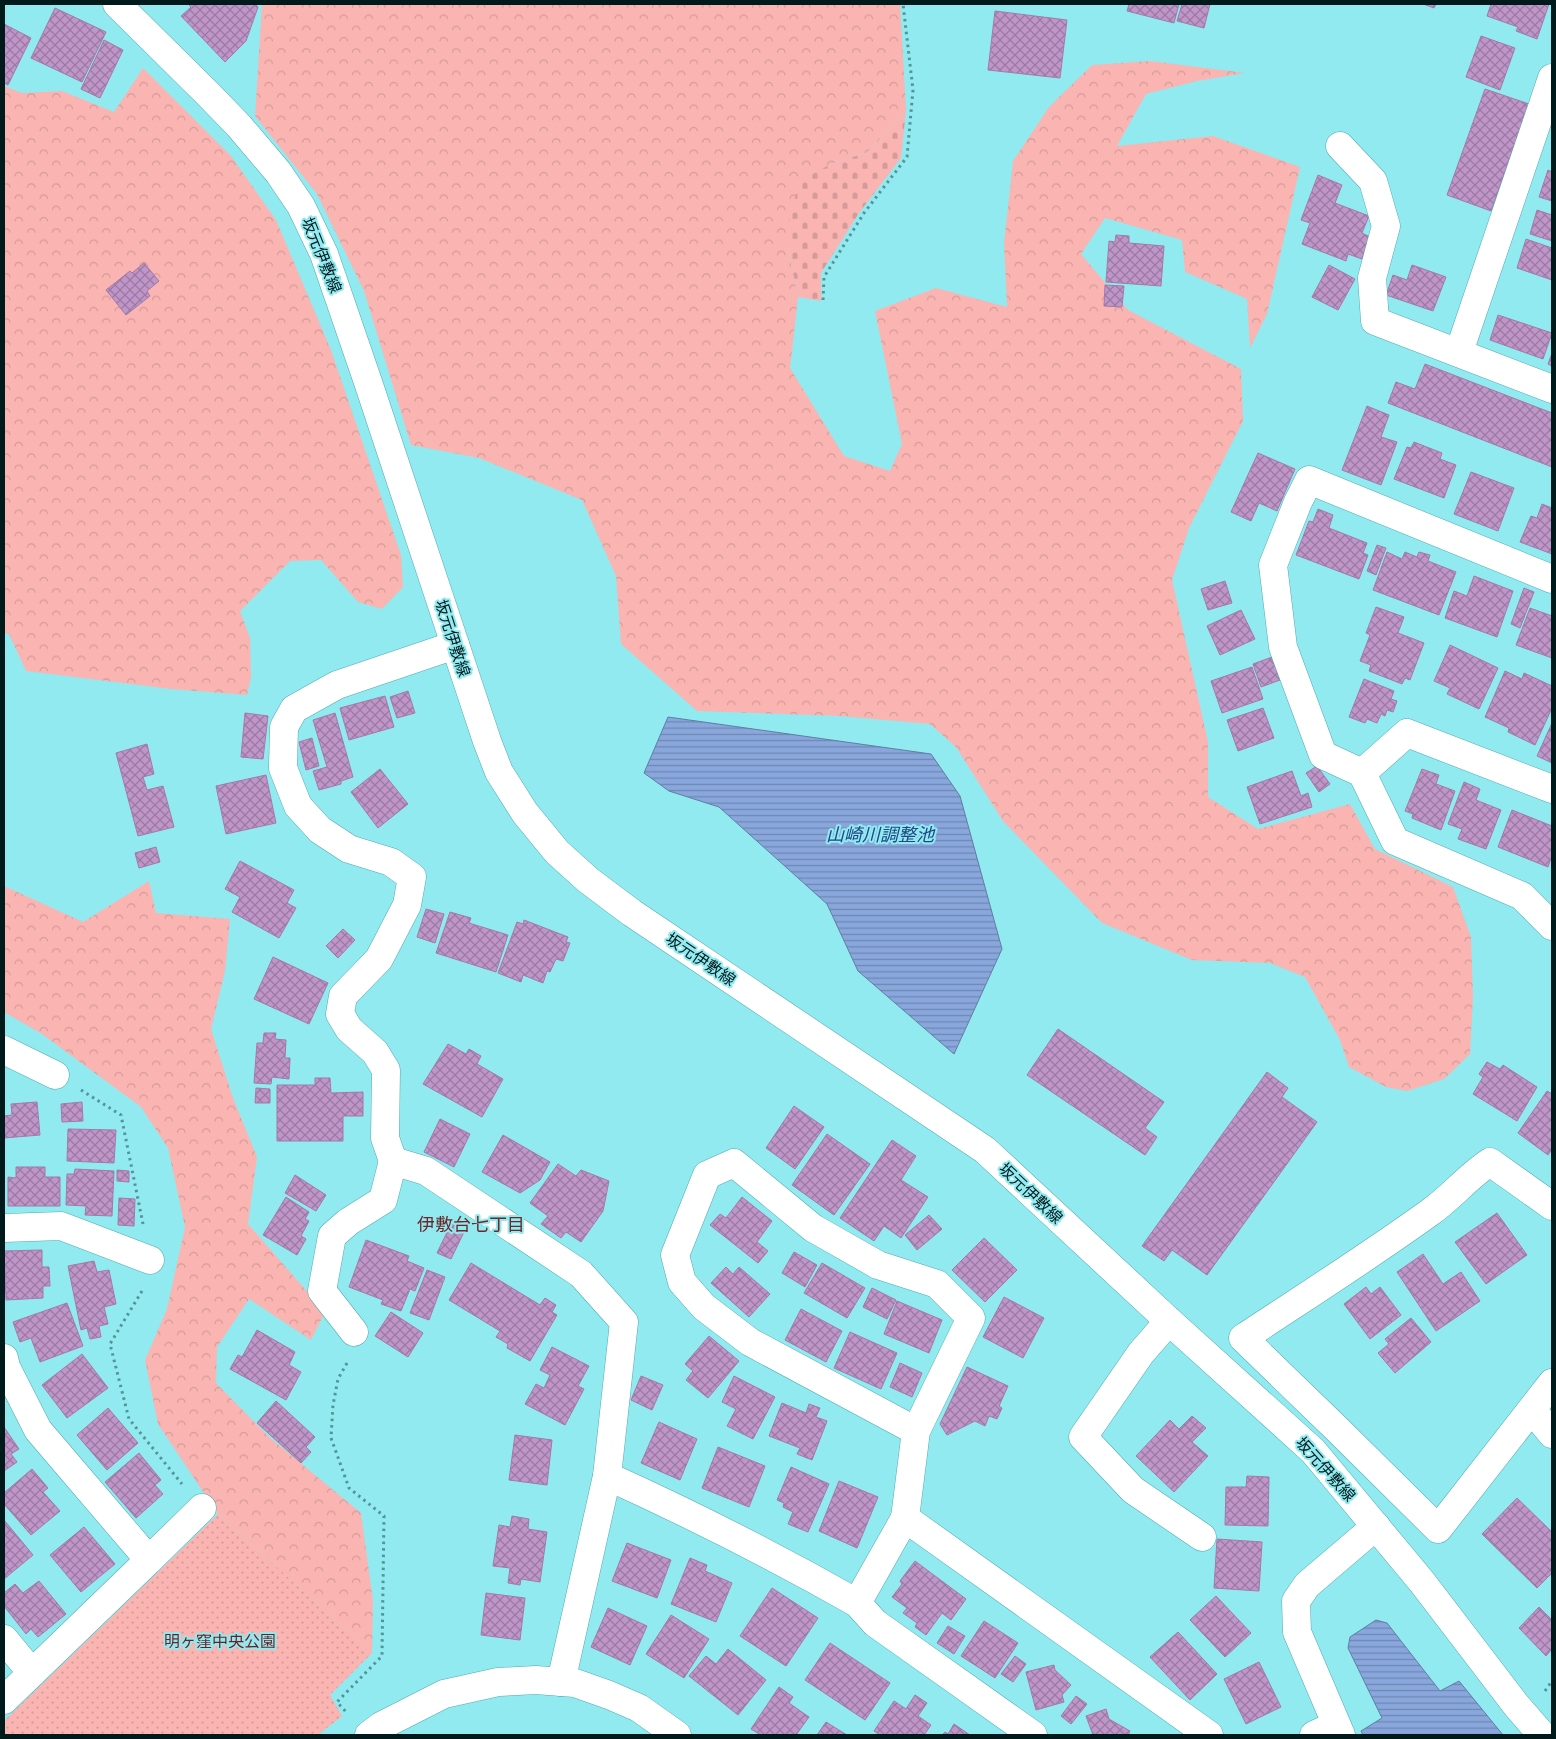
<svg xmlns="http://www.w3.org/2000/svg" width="1556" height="1739" viewBox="0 0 1556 1739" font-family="Overpass,'Noto Sans JP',sans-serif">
	<defs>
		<pattern id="forest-crowns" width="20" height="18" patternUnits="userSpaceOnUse" patternTransform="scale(1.25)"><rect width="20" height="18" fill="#fab5b2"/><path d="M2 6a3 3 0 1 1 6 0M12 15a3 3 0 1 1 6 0" fill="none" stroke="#d49b98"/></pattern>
		<pattern id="cemetery-stones" width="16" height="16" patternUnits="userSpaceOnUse" patternTransform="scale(1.25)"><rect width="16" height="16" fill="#fab5b2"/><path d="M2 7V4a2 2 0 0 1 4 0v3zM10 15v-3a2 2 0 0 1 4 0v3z" fill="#d49b98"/></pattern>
		<pattern id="park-dots" width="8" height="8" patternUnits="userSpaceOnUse" patternTransform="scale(1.25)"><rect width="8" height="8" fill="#fab5b2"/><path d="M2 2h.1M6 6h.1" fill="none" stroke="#d49b98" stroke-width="1.8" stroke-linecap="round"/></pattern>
		<pattern id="water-rules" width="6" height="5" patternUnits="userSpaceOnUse" patternTransform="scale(1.25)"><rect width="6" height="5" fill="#89a7dc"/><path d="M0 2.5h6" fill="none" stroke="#6e87b2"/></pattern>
		<pattern id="building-cross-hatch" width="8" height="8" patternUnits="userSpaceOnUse" patternTransform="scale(1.25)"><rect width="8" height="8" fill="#c096c8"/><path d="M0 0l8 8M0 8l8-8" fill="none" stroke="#9a7aa2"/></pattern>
	</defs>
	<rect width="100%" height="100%" fill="#90eaef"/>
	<g fill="url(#forest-crowns)">
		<path d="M262,4H900L906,110L868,152L829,165L788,247L798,297L790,368L844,456L890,471L902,444L875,311L936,288L1007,307L1004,243L1013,161L1049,107L1092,65L1150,61L1245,73L1197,81L1146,94L1117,146L1213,136L1300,167L1267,314L1250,348L1247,299L1185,272L1182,240L1105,218L1081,254L1128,310L1241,369L1243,421L1189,528L1172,580L1208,742V797L1258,829L1350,804L1375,849L1453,887L1471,937L1473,997L1470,1054L1444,1079L1407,1091L1386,1087L1349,1067L1340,1040L1305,977L1270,963L1192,960L1102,923L1003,821L956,747L930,724L840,716L697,711L621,644L616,576L582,500L479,458L411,445L364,291L317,194L255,116Z"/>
		<path d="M143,68L231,156L276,220L331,350L401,555L403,587L382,609L358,602L321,560L290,561L240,611L250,638L251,677L247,695L171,689L26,671L9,634L4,632V86L22,93L62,91L114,112Z"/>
		<path d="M149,881L156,913L230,919L225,971L211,1029L233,1098L257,1157L248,1224L325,1312L311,1340L249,1299L217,1347L216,1383L269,1437L361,1513L373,1601L372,1653L218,1514L158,1424L145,1360L167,1309L185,1227L168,1148L141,1107L42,1034L4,1012V886L83,922Z"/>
	</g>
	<path fill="url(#cemetery-stones)" d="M906,110L901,158L859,213L821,273V301L798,297L788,247L791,207L802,180L829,165L868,152Z"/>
	<path fill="url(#park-dots)" d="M218,1514L372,1653L330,1695L342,1716L318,1735H4V1721Z"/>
	<g fill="url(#water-rules)" stroke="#607da2">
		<path d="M668,717L931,754L960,796L1002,949L954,1054L858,971L827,904L719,807L669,791L644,773Z"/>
		<path d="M1376,1620L1387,1623L1440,1691L1459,1681L1503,1735H1363L1361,1731L1382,1718L1348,1648L1350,1637Z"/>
	</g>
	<g fill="url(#building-cross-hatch)" stroke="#a379aa">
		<path d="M188,4H255L258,7L246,41L225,62L181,16L191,7Z"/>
		<path d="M1129,4H1179L1174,23L1127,11Z"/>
		<path d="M1182,4H1210L1204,28L1177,21Z"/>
		<path d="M1423,4H1436L1434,8Z"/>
		<path d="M1491,4H1549L1537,39L1516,31L1518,27L1487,16Z"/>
		<path d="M55,8L106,32L82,82L31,58Z"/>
		<path d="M995,11L1067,20L1060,78L988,70Z"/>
		<path d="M4,24L31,38L8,85L4,83Z"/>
		<path d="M1481,36L1515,48L1500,90L1466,77Z"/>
		<path d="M104,40L123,50L100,98L81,89Z"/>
		<path d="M1485,89L1529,104L1491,211L1447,195Z"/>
		<path d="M1548,170L1552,172V201L1539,197Z"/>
		<path d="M1318,175L1342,185L1335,203L1369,216L1362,233L1370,237L1362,259L1348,254L1346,261L1302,244L1310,223L1301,220Z"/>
		<path d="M1537,210L1552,215V241L1530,234Z"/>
		<path d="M1116,235L1129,236V243L1164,246L1161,286L1106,282L1109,241L1115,242Z"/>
		<path d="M1526,239L1552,248V280L1517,268Z"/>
		<path d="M144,263L159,281L147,291L150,296L126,315L106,290L130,271L132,273Z"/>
		<path d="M1329,265L1355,279L1338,310L1312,297Z"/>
		<path d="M1412,265L1446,277L1433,311L1386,295L1393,275L1407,280Z"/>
		<path d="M1105,285L1124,286L1122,307L1104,306Z"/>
		<path d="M1498,315L1552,333L1543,359L1490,340Z"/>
		<path d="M1552,353V366L1548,364Z"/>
		<path d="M1425,364L1552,413V467L1388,403L1396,382L1415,389Z"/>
		<path d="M1367,406L1389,415L1381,437L1397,442L1381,485L1342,470Z"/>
		<path d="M1414,442L1442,453L1440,459L1456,465L1444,498L1394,479L1407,447L1411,448Z"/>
		<path d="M1258,453L1295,469L1277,511L1259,503L1251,521L1231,512Z"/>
		<path d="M1471,472L1514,488L1498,531L1454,514Z"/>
		<path d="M1542,504L1552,508V554L1520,542L1531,516L1537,518Z"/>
		<path d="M1318,509L1333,515L1329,528L1367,543L1363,553L1368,555L1359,579L1296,555L1309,521L1313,522Z"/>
		<path d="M1377,545L1386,548L1376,575L1367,571Z"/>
		<path d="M1387,552L1402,559L1405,552L1417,557L1419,552L1430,555L1428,561L1456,572L1439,615L1373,590Z"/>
		<path d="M1474,576L1513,591L1497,637L1445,618L1454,591L1467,596Z"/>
		<path d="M1225,581L1232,603L1208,610L1201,589Z"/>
		<path d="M1524,588L1534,592L1520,628L1511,624Z"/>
		<path d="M1376,607L1404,617L1398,633L1424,643L1410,680L1405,678L1402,684L1369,671L1371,665L1360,661L1370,635L1366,633Z"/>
		<path d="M1530,608L1552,616V658L1516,645Z"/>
		<path d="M1241,610L1255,639L1220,655L1207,626Z"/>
		<path d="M1450,645L1498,668L1479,709L1447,694L1450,688L1434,681Z"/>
		<path d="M1272,657L1280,680L1261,687L1253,664Z"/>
		<path d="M1252,667L1263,699L1222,713L1211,681Z"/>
		<path d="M1505,671L1522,679L1524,673L1552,686V708L1535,745L1508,732L1509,728L1485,717Z"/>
		<path d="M1364,679L1394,691L1391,699L1397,701L1393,712L1387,710L1385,716L1381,714L1377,723L1367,719L1365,723L1349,717Z"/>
		<path d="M408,691L415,713L397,718L390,697Z"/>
		<path d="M385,696L394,727L349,740L340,708Z"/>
		<path d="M1263,708L1274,738L1238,751L1227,720Z"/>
		<path d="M245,713L268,716L263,759L241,757Z"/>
		<path d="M335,713L353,777L341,781V784L319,790L313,771L327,767L313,720Z"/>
		<path d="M1552,723V763L1537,756Z"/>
		<path d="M312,738L319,766L306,770L299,742Z"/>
		<path d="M147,744L154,774L143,777L147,790L163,786L174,827L138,836L116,753Z"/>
		<path d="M1317,766L1330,784L1319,792L1306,773Z"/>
		<path d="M380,769L408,804L378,828L351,792Z"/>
		<path d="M1422,769L1439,775L1436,784L1455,791L1441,830L1412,818L1413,814L1405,811Z"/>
		<path d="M1292,771L1301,796L1308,793L1312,807L1260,824L1247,787Z"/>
		<path d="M266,775L276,823L226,834L216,786Z"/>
		<path d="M1464,782L1480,789L1476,800L1501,810L1486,849L1458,839L1462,829L1448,824Z"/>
		<path d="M1512,810L1552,826V855L1548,867L1498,847Z"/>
		<path d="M156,847L160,862L139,868L135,853Z"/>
		<path d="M240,861L294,890L287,903L296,908L279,938L232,912L240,897L225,889Z"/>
		<path d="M426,909L444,914L435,943L417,937Z"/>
		<path d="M450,912L471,918L469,923L508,935L496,972L436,953Z"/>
		<path d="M524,920L568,937L566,942L570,943L563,961L556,959L550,972L547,971L543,983L523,975L521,982L498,973L517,922L523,924Z"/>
		<path d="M343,929L355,940L338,958L326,946Z"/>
		<path d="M273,957L328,983L309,1024L254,999Z"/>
		<path d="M1058,1029L1164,1102L1145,1128L1157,1137L1145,1155L1027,1075Z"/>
		<path d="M264,1033H276L275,1039L286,1040L285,1058H290L289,1079L272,1077L271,1084L254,1083L257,1043H263Z"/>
		<path d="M448,1044L466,1054L469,1049L481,1056L477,1064L503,1079L482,1117L423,1084Z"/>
		<path d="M1487,1062L1500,1069L1503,1065L1537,1087L1517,1121L1473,1094L1483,1077L1479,1074Z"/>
		<path d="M1267,1072L1288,1088L1282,1097L1317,1122L1207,1275L1172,1250L1164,1261L1142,1246Z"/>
		<path d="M315,1078H330L331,1093L363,1092V1116H343V1141H277V1085H315Z"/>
		<path d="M256,1088L270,1089V1103H255Z"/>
		<path d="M1547,1091L1552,1094V1149L1548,1155L1518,1133Z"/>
		<path d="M37,1102L40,1135L4,1138V1116L12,1115L11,1104Z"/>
		<path d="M82,1102L83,1121L62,1122L61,1104Z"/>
		<path d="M794,1106L824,1127L795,1169L766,1148Z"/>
		<path d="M440,1119L470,1134L454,1167L424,1152Z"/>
		<path d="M68,1129L116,1130L114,1163L67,1161Z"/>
		<path d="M827,1134L870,1164L834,1215L792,1185Z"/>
		<path d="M503,1135L550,1162L540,1180L520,1193L482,1172Z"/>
		<path d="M892,1140L916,1156L901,1180L928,1197L901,1238L884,1226L874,1241L840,1218Z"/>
		<path d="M558,1164L576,1176L581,1170L609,1181L603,1211L581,1242L566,1232L561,1238L541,1224L548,1216L530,1203Z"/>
		<path d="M16,1167H45V1177H60V1206H8V1177L16,1178Z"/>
		<path d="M75,1169L114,1171L112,1216L85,1215L86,1206L66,1205L67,1174H74Z"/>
		<path d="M117,1170L129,1171V1182L117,1181Z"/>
		<path d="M295,1175L326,1195L316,1211L285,1193Z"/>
		<path d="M286,1197L309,1212L305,1219L309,1221L301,1236L306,1239L297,1255L263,1235Z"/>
		<path d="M742,1197L772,1221L757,1242L768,1251L758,1263L710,1225L720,1214L726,1218Z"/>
		<path d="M119,1198L135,1199L134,1226L118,1225Z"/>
		<path d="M1497,1213L1527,1255L1486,1284L1455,1242Z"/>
		<path d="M929,1215L942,1229L917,1250L905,1235Z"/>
		<path d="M451,1224L465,1230L451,1259L437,1253Z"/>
		<path d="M984,1238L1017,1270L985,1302L952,1270Z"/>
		<path d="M366,1240L409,1256L407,1261L424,1268L415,1291L410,1289L401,1311L381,1304L383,1300L349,1287Z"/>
		<path d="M42,1250V1267H49L50,1286H43V1298L6,1300L4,1251Z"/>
		<path d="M794,1252L817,1265L805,1287L782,1273Z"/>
		<path d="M1423,1254L1443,1284L1461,1272L1480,1301L1436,1331L1397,1272Z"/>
		<path d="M94,1261L97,1272L109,1270L116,1304L104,1307L108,1324L99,1326L101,1337L90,1339L87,1328L81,1330L68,1266Z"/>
		<path d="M471,1263L540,1305L545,1298L556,1305L552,1312L557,1315L530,1361L507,1348L508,1344L496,1337L500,1331L449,1300Z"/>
		<path d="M822,1263L865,1288L847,1318L804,1293Z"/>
		<path d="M726,1267L733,1274L739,1267L770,1294L749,1317L711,1283Z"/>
		<path d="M427,1270L445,1277L429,1320L410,1313Z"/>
		<path d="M1366,1287L1371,1294L1380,1287L1401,1315L1370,1339L1344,1304Z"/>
		<path d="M872,1288L896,1300L887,1319L863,1307Z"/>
		<path d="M1004,1297L1044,1318L1023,1358L983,1337Z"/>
		<path d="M897,1301L942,1320L929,1353L884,1334Z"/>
		<path d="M67,1303L83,1346L40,1362L31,1338L20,1342L13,1322Z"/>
		<path d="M801,1309L842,1331L826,1362L785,1340Z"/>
		<path d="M391,1312L423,1333L408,1357L375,1336Z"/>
		<path d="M1411,1318L1431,1342L1395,1373L1378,1353L1389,1344L1385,1339Z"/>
		<path d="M257,1330L295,1352L289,1365L301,1372L286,1400L230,1369L238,1355L242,1357Z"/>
		<path d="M850,1332L897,1353L881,1389L834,1368Z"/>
		<path d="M709,1336L739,1361L708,1398L686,1380L693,1371L685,1364Z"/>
		<path d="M552,1347L589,1366L578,1386L584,1389L565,1425L525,1404L536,1384L544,1388L550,1375L540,1370Z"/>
		<path d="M82,1354L108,1388L67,1418L42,1385Z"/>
		<path d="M900,1363L922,1373L912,1397L890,1387Z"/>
		<path d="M967,1367L1008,1386L999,1406L1002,1408L997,1419L989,1416L985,1426L975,1421L947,1435L940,1424Z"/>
		<path d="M641,1376L663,1385L652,1410L631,1400Z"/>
		<path d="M734,1376L775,1397L753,1439L727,1426L736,1409L722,1402Z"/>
		<path d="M276,1401L315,1437L306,1447L311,1452L301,1463L257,1423Z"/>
		<path d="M782,1403L806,1413L809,1404L820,1408L816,1417L827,1421L812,1460L797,1454L800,1448L769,1436Z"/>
		<path d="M108,1408L138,1443L107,1470L77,1435Z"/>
		<path d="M1192,1416L1206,1428L1192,1442L1208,1456L1174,1492L1136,1456L1170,1420L1179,1429Z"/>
		<path d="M659,1422L697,1439L680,1480L641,1463Z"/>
		<path d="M4,1427L19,1449L11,1454L17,1462L4,1471Z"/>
		<path d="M515,1435L552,1440L547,1485L509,1480Z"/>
		<path d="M718,1447L765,1466L749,1507L702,1488Z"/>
		<path d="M139,1453L161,1480L155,1485L163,1494L136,1518L105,1482Z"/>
		<path d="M791,1467L829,1484L808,1532L788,1524L793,1512L783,1507L784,1503L777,1500Z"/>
		<path d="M32,1469L48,1488L43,1492L60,1511L31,1535L4,1504V1493Z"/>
		<path d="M1247,1476L1269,1477L1268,1526L1225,1525L1226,1487H1246Z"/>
		<path d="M839,1481L878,1497L857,1548L819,1531Z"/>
		<path d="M1517,1498L1552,1532V1573L1537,1588L1482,1534Z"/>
		<path d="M512,1516L529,1519L528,1529L547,1532L540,1582L521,1579L520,1585L508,1583L510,1568L493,1566L499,1525L510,1527Z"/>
		<path d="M4,1520L33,1555L4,1579Z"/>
		<path d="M84,1527L115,1564L81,1592L50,1555Z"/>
		<path d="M1217,1539L1262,1542L1259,1591L1214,1588Z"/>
		<path d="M627,1543L671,1560L657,1598L612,1581Z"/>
		<path d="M690,1558L707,1565L705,1571L732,1583L716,1622L671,1604Z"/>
		<path d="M915,1561L966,1599L951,1620L942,1613L926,1635L915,1627L917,1623L903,1613L907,1608L892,1597L902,1584L900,1581Z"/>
		<path d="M39,1581L66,1614L38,1637L31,1629L26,1634L4,1606V1593L15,1584L23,1593Z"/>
		<path d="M772,1588L818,1618L786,1666L740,1636Z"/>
		<path d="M486,1593L525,1598L520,1640L481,1635Z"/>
		<path d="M1216,1596L1251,1633L1225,1657L1190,1620Z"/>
		<path d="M1539,1607L1552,1620V1649L1546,1656L1519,1628Z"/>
		<path d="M608,1608L647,1626L630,1665L591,1647Z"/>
		<path d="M671,1615L709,1639L684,1678L646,1654Z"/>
		<path d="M984,1621L1018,1643L995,1678L961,1656Z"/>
		<path d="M948,1626L965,1636L954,1654L937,1643Z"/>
		<path d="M1178,1632L1217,1674L1190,1700L1150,1657Z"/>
		<path d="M830,1643L890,1683L865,1720L805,1680Z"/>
		<path d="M728,1649L766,1680L738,1715L689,1676L706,1656L716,1664Z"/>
		<path d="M1015,1656L1026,1664L1013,1682L1001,1674Z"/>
		<path d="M1259,1662L1281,1707L1246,1724L1224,1679Z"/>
		<path d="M1054,1665L1055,1670L1071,1685L1062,1695L1064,1702L1036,1710L1026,1672Z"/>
		<path d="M779,1687L793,1697L789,1703L809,1717L796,1735H761L751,1729Z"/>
		<path d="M915,1695L927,1703L918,1716L931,1725L924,1735H880L874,1731L894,1701L906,1709Z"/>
		<path d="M1076,1696L1087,1704L1071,1724L1061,1716Z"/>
		<path d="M1106,1709L1109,1719L1130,1731L1128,1735H1093L1086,1716Z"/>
		<path d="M826,1722L847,1735H817Z"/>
		<path d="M954,1724L970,1735H942L945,1732L948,1734Z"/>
	</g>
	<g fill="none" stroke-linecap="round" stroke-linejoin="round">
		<g stroke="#50abb1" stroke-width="29">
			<g id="street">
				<path d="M1340,146L1373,181L1386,226L1372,278L1375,321L1552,389"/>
				<path d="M1459,352L1552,78"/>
				<path d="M1552,579L1309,480L1298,502L1273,565L1283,647L1323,755L1362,773L1395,841L1522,896L1552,926"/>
				<path d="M1362,773L1407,733L1552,789"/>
				<path d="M4,1050L55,1075"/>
				<path d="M393,1161L385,1138L386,1070L375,1052L349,1029L340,1014L343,996L379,959L407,905L412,877L391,862L349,849L320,830L298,806L283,768L284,727L294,709L337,685L455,645"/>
				<path d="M1552,1206L1490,1162C1468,1176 1451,1198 1429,1213C1368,1257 1305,1297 1243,1338L1338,1430L1438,1529L1552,1383"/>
				<path d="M4,1228L61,1226L150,1260"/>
				<path d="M1169,1321L1141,1353L1083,1437L1133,1490L1202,1537"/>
				<path d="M354,1332L322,1291L332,1236L348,1222L383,1200L393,1161L426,1171L581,1274L624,1322L607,1476L561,1682"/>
				<path d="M4,1358L6,1367L38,1430L149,1560L4,1700"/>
				<path d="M1532,1410L1552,1434"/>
				<path d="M916,1431L750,1342L704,1307L682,1282L675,1255L707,1175L734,1163L813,1228L878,1265L937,1284L971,1318L916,1431L905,1518L1209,1735"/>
				<path d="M607,1476C693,1515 776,1557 857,1603L905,1518"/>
				<path d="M149,1560L202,1508"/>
				<path d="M857,1603L875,1623L1033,1735"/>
				<path d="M4,1639L32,1673"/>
				<path d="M1314,1735L1336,1725"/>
			</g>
		</g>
		<g stroke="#50abb1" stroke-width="29">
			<g id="secondary">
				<path d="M117,4L209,95L239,126L278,172L301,206L324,254L369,385L487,741L499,772L525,813L557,852L588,880L632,913L985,1150L1169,1321L1313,1451L1422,1582L1516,1705L1542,1735"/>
				<path d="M369,1735L381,1726L444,1694L498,1682L536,1680L575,1683L609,1695L639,1708L677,1735"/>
				<path d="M1341,1735L1297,1632L1296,1601L1307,1585L1376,1526"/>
			</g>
		</g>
		<g stroke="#549498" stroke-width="3" stroke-dasharray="2.5 4" stroke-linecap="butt">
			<path d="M823,300L824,277L864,213L907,157L913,90L903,4"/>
			<path d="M81,1090L121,1115L143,1224"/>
			<path d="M142,1291L110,1344L129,1419L182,1484"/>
			<path d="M347,1363L338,1379L333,1405L331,1438L349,1488L384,1516L382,1656L337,1702L348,1714"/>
			<path d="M1545,1691L1552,1681"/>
		</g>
		<use href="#street" stroke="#fff" stroke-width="28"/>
		<use href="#secondary" stroke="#fff" stroke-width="28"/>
	</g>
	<g text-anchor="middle" stroke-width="4" stroke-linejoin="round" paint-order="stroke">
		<g font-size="16" fill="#001a1c" stroke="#90eaef">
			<text transform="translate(322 255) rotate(68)" y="6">坂元伊敷線</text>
			<text transform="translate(453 638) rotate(72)" y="6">坂元伊敷線</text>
			<text transform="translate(701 959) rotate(34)" y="6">坂元伊敷線</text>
			<text transform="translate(1031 1193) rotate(43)" y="6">坂元伊敷線</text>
			<text transform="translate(1326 1469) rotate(48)" y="6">坂元伊敷線</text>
		</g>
		<g font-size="16" fill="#6f1d23" stroke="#90eaef">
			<text x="220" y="1647">明ヶ窪中央公園</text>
		</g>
		<g font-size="18" font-style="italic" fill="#224585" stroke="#90eaef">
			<text x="880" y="841">山崎川調整池</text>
		</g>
		<g font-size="18" fill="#6d272a" stroke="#90eaef">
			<text x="471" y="1231">伊敷台七丁目</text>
		</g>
	</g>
	<rect width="1556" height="1739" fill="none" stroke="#001a1c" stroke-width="10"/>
</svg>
